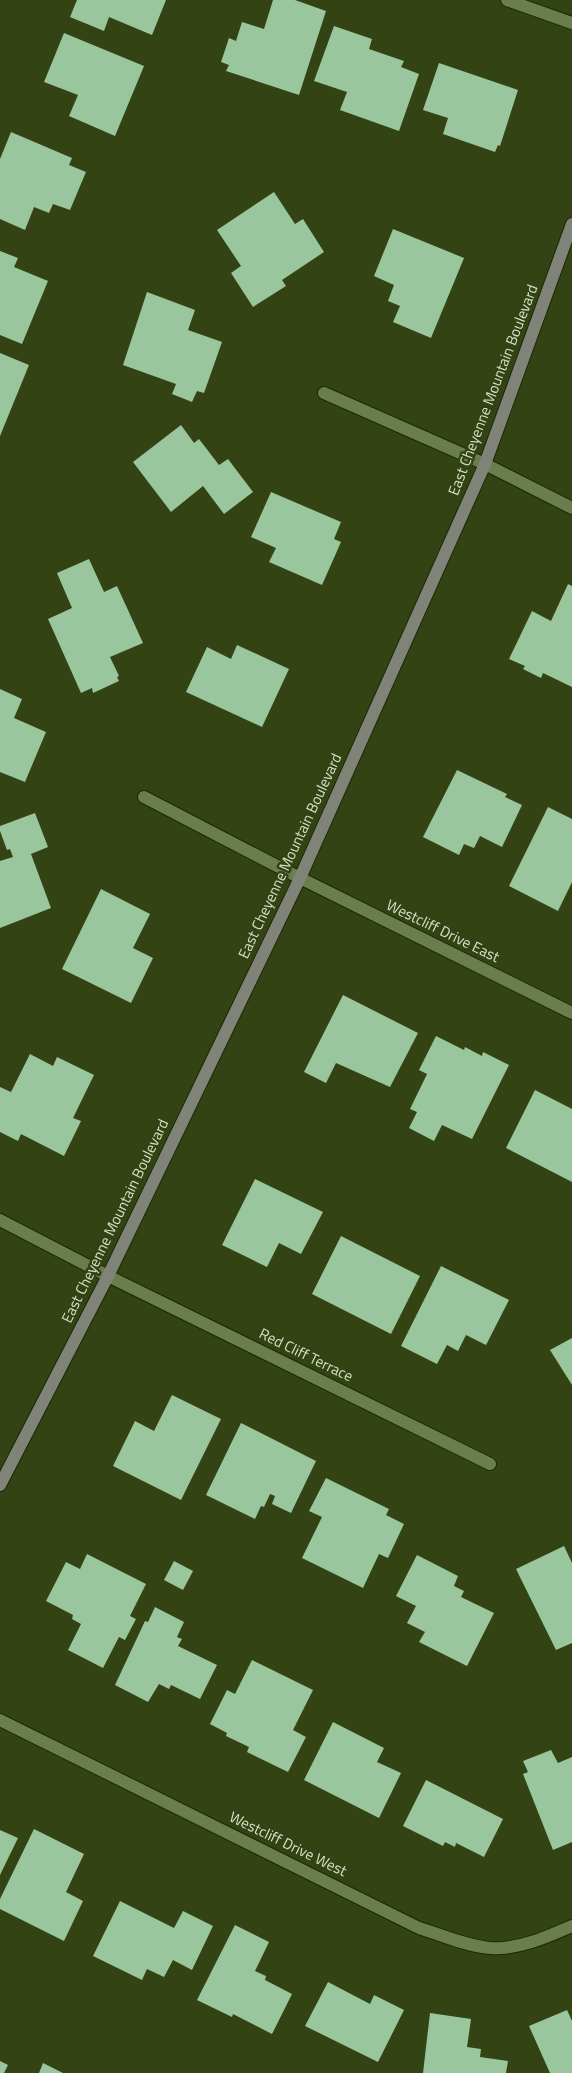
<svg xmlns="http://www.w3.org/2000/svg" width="572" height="2073" viewBox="0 0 572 2073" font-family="'Titillium Web',sans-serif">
	<rect width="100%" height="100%" fill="#334314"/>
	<g fill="#9ac69d">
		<path d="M77,0H166L152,35L109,17L104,31L70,17Z"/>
		<path d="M273,0H295L326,11L299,95L226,71L229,65L221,62L229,38L236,41L242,22L264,29Z"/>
		<path d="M334,26L372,39L369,49L404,61L401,67L419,74L399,131L340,110L347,92L314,81Z"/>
		<path d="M64,33L144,66L115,136L69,116L78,95L44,82Z"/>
		<path d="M439,63L518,90L500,146L498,145L495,152L443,134L448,118L423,110Z"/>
		<path d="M11,132L72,158L69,165L86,172L70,210L53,204L49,213L34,207L25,230L0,219V159Z"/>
		<path d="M274,192L295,224L303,219L324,252L282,280L286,286L253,307L231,273L241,266L217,230Z"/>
		<path d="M393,229L464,258L431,338L393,322L400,306L388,301L394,285L374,276Z"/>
		<path d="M0,251L18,258L14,267L48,281L22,344L0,335Z"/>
		<path d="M147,292L195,310L188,330L222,342L204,393L197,391L192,402L172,394L176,384L123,365Z"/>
		<path d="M0,353L29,365L0,436Z"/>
		<path d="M181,425L194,443L199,439L219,465L228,459L253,492L224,514L203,486L171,512L133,462Z"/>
		<path d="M271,492L341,522L334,539L341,542L322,585L269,562L276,548L251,537Z"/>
		<path d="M89,559L104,592L117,586L143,643L110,657L119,676L117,677L119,681L93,693L92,688L81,693L48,619L72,608L57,573Z"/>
		<path d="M568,584L572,586V687L543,673L541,678L523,669L525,666L509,659L532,611L551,621Z"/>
		<path d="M237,645L289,669L262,727L186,692L207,647L231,659Z"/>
		<path d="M0,689L22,699L14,718L46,732L25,782L0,772Z"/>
		<path d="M457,770L507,794L505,797L522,805L502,847L480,836L474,848L464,844L459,855L423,837Z"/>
		<path d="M548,807L572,819V882L558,911L509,886Z"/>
		<path d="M35,813L48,847L31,854L51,908L0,928V861L13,857L10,849L7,850L0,831V826Z"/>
		<path d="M101,889L150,914L133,948L153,958L131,1003L62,969Z"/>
		<path d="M343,995L418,1033L390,1087L336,1063L326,1083L304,1072Z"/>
		<path d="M436,1036L464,1050L465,1047L482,1056L483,1052L509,1065L472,1139L442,1125L434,1141L409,1128L417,1112L410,1109L427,1074L419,1070Z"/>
		<path d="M30,1054L53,1066L57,1057L94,1075L73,1118L81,1121L64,1156L21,1134L18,1141L0,1132V1087L11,1092Z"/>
		<path d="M535,1090L572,1109V1182L506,1148Z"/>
		<path d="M255,1179L323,1212L301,1254L279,1243L267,1267L222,1245Z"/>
		<path d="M341,1236L420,1276L391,1334L312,1294Z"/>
		<path d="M441,1266L509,1300L486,1345L466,1335L458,1351L447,1345L437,1364L401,1346Z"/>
		<path d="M572,1338V1385L550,1350Z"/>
		<path d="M172,1395L221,1419L181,1500L113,1466L135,1421L154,1431Z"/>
		<path d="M241,1423L316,1461L291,1513L272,1504L275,1496L270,1494L264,1507L261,1506L255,1519L206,1495Z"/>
		<path d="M326,1478L389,1509L386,1515L404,1524L388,1558L379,1554L363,1588L302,1558L322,1517L309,1511Z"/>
		<path d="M564,1546L572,1563V1643L556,1650L516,1569Z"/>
		<path d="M87,1554L146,1584L130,1616L136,1619L125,1640L119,1637L103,1668L68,1650L81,1624L72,1619L73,1615L46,1601L66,1562L80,1569Z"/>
		<path d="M417,1555L458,1576L454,1586L464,1591L461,1597L494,1613L467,1666L419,1642L425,1632L407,1623L416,1606L396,1596Z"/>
		<path d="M174,1561L193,1571L183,1590L164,1580Z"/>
		<path d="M155,1607L184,1622L177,1637L182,1639L178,1646L217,1665L200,1699L171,1685L169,1689L159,1684L148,1702L115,1685L145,1621L148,1622Z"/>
		<path d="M252,1660L313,1690L293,1730L306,1737L288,1772L247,1752L249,1747L226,1736L227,1733L210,1724L227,1690L235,1694Z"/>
		<path d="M333,1722L384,1748L377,1762L401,1773L379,1818L304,1780Z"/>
		<path d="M551,1750L558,1763L572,1757V1842L553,1850L523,1774L528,1772L523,1761Z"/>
		<path d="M426,1780L503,1819L484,1857L456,1843L455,1847L445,1842L443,1846L403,1826Z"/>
		<path d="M34,1829L84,1854L66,1892L83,1901L64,1941L0,1909V1899Z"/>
		<path d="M0,1830L18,1838L0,1875Z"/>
		<path d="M120,1901L174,1928L183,1911L213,1926L192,1970L173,1960L164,1977L147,1969L142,1980L93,1956Z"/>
		<path d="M235,1925L269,1942L255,1971L266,1976L265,1980L292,1994L272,2034L233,2014L232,2017L197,2000Z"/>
		<path d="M328,1982L370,2004L374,1995L404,2010L378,2062L305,2026Z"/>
		<path d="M567,2010L572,2021V2073H550L529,2026Z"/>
		<path d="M430,2013L471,2019L467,2047L481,2049L480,2057L508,2061L506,2073H423Z"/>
		<path d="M0,2061L8,2065L4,2073H0Z"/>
		<path d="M43,2063L63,2073H39Z"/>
	</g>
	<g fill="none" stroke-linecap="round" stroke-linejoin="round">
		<g stroke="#1c2804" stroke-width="14">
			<g id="street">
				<path d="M507,0L572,23"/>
				<path d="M324,393L485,464L572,508"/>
				<path d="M144,797L300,878L572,1013"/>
				<path d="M0,1220L108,1276L490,1464"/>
				<path d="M0,1720L419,1928C442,1935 466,1946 490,1948C518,1950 547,1937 572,1926"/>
			</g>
		</g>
		<g stroke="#1c2804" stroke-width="14">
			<path id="secondary" d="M0,1485L108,1276L300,878L485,464L572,224"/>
		</g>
		<use href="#street" stroke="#6a7e4d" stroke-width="12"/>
		<use href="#secondary" stroke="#808377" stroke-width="12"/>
	</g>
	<g text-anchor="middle" stroke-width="5" stroke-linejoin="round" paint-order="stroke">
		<g font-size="15" fill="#d5e1c7" stroke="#334314">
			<text transform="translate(493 390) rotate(-69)" y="5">East Cheyenne Mountain Boulevard</text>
			<text transform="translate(290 856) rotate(-65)" y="5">East Cheyenne Mountain Boulevard</text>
			<text transform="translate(443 931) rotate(26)" y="5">Westcliff Drive East</text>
			<text transform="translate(115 1221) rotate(-64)" y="5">East Cheyenne Mountain Boulevard</text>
			<text transform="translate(306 1355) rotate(26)" y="5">Red Cliff Terrace</text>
			<text transform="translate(288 1844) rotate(26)" y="5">Westcliff Drive West</text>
		</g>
	</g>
</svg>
